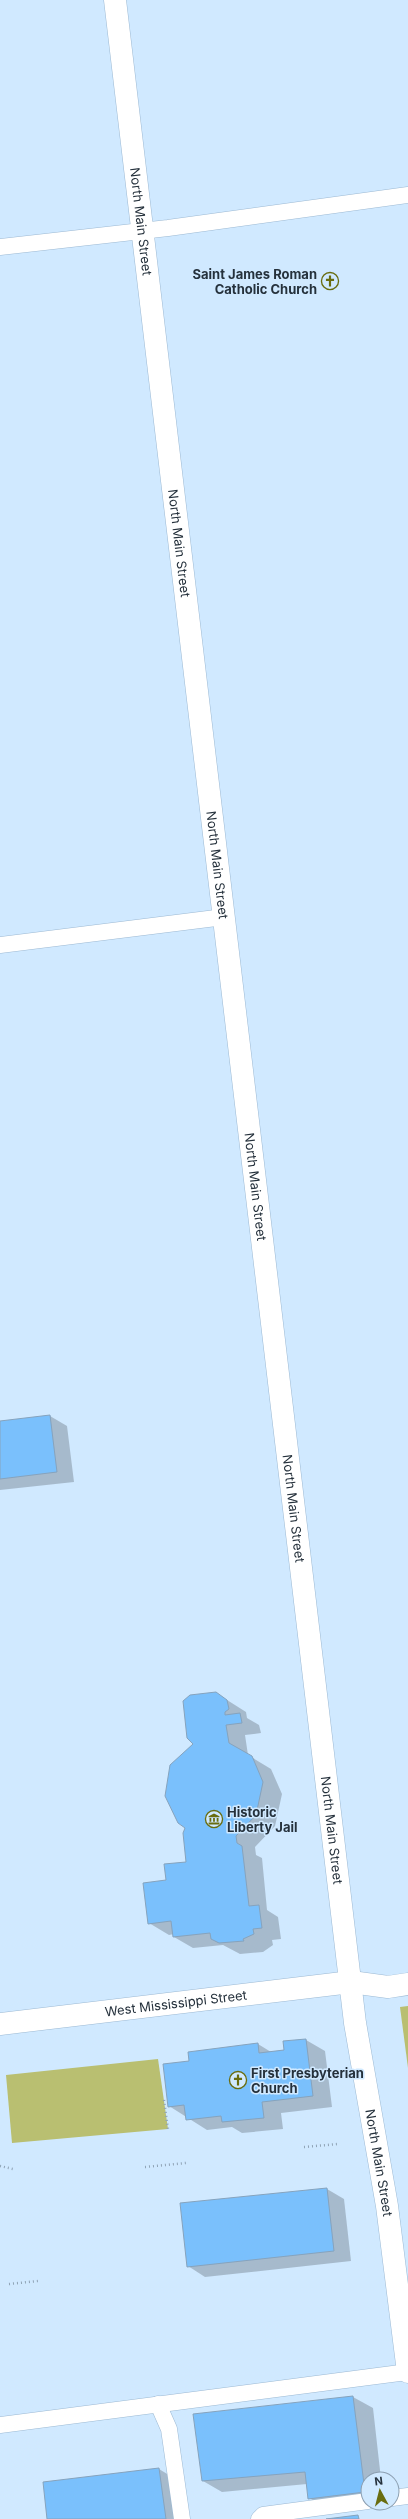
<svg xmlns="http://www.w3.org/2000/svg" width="408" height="2519" viewBox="0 0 408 2519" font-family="Inter,sans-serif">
	<rect width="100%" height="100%" fill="#d0e9ff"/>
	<g fill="#b9bf71">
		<path d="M408,2006V2068L400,2007Z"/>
		<path d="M158,2059L168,2129L12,2143L6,2075Z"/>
	</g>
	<g fill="#0003">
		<path d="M50,1416L67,1426L74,1482L0,1490V1422Z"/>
		<path d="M216,1693L246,1712L247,1718L259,1725L261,1733L245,1735L248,1755L271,1769L282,1794L275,1826L255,1847L256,1855L262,1858L267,1910L278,1917L281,1939L272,1940L273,1945L263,1952L240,1954L223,1945L193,1948L174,1937V1934L169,1935L149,1923L167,1881L187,1863L195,1744Z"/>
		<path d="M306,2040L325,2051L332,2107L281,2113L283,2129L242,2133L232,2127L207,2130L169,2106L190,2062L258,2044L271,2052L285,2050L284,2042Z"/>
		<path d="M327,2189L344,2199L351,2261L205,2277L188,2266Z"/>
		<path d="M353,2397L373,2408L381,2479H368V2503H383L329,2509L309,2498L307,2484L222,2492L203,2481L195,2415Z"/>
		<path d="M159,2469L177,2480L182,2519H48Z"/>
	</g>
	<g fill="#7ac0fc" stroke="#86a3bd">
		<path d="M50,1415L57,1472L0,1479V1421Z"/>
		<path d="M216,1692L227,1700L229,1709L225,1712V1715L240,1713L242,1723L226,1725L229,1743L252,1756L263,1782L256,1815L236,1836L237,1843L242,1846L249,1906L259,1905L262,1928L253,1929L254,1934L243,1939L244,1941L219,1943L211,1939L210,1933L173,1937L171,1921L148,1924L143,1883L166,1880L164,1864L186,1862L183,1833L185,1828L178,1823L165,1796L170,1765L193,1744L187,1738L183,1701L190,1695Z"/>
		<path d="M306,2039L313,2096L262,2102L264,2118L222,2122L221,2116L186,2120L184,2105L168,2107L163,2064L189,2061L188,2052L258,2043L259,2053L284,2050L283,2041Z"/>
		<path d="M327,2188L334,2251L187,2267L180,2203Z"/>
		<path d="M353,2396L365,2492L308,2499L305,2472L202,2481L193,2414Z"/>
		<path d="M159,2468L166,2519H47L43,2482Z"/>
		<path d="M358,2515L359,2519H326Z"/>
	</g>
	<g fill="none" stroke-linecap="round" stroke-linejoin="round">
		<g stroke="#9cb9d3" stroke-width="17">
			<g id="service">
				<path d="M0,247L168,228L408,195"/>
				<path d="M0,945L224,917"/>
				<path d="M158,2404L169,2429L182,2519"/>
				<path d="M0,2425L408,2372"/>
				<path d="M392,2498L408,2496"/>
				<path d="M259,2519L263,2515L368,2501"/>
			</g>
		</g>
		<g stroke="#9cb9d3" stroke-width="23">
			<g id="minor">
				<path id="s1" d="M115,0L355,2023L387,2206L408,2372"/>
				<path id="s2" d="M0,2024L351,1982L388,1987L408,1984"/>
			</g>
		</g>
		<g stroke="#8fa3b5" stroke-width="2.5" stroke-dasharray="1 3" stroke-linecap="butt">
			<path d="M164,2100L168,2129"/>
			<path d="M304,2147L338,2144"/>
			<path d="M0,2166L13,2169"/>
			<path d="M145,2167L186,2163"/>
			<path d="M9,2284L38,2281"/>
		</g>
		<use href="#service" stroke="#fff" stroke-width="16"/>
		<use href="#minor" stroke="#fff" stroke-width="22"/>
	</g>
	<defs>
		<g id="church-ring" transform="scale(0.9)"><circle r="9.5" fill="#d0e9ff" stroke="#696d10" stroke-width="1.5"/><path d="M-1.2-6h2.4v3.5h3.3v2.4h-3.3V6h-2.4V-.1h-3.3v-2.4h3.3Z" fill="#696d10"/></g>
		<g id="museum-ring" transform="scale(0.9)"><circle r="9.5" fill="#d0e9ff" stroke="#696d10" stroke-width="1.5"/><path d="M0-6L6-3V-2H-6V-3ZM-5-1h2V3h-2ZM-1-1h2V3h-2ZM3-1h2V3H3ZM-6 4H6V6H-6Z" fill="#696d10"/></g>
	</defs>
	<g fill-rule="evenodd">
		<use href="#church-ring" x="330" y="281"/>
		<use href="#museum-ring" x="214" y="1819"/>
		<use href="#church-ring" x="238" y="2080"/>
	</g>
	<g text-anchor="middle" stroke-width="3" stroke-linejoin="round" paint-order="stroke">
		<g font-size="13" fill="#25313c" stroke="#d0e9ff">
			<text dy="5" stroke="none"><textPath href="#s1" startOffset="223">North Main Street</textPath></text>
			<text dy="5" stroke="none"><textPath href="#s1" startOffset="547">North Main Street</textPath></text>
			<text dy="5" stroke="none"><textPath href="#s1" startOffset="871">North Main Street</textPath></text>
			<text dy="5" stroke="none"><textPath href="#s1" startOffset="1195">North Main Street</textPath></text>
			<text dy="5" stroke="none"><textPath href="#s1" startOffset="1519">North Main Street</textPath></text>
			<text dy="5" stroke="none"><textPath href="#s1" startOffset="1843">North Main Street</textPath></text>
			<text dy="5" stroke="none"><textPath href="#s2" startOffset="177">West Mississippi Street</textPath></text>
			<text dy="5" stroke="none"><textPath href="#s1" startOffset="2179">North Main Street</textPath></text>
		</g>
		<g font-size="13" font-weight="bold" fill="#25313c" stroke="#d0e9ff" text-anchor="start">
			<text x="317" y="279" text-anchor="end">Saint James Roman<tspan x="317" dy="15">Catholic Church</tspan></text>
			<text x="227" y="1817">Historic<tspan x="227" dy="15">Liberty Jail</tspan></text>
			<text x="251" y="2078">First Presbyterian<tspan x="251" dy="15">Church</tspan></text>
		</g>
	</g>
	<g transform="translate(380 2491) rotate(353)"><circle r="19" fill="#d0e9ff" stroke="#8c9fb1"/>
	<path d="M0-3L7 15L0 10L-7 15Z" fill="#696d10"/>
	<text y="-6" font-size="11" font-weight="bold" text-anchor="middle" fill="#25313c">N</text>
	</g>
</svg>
